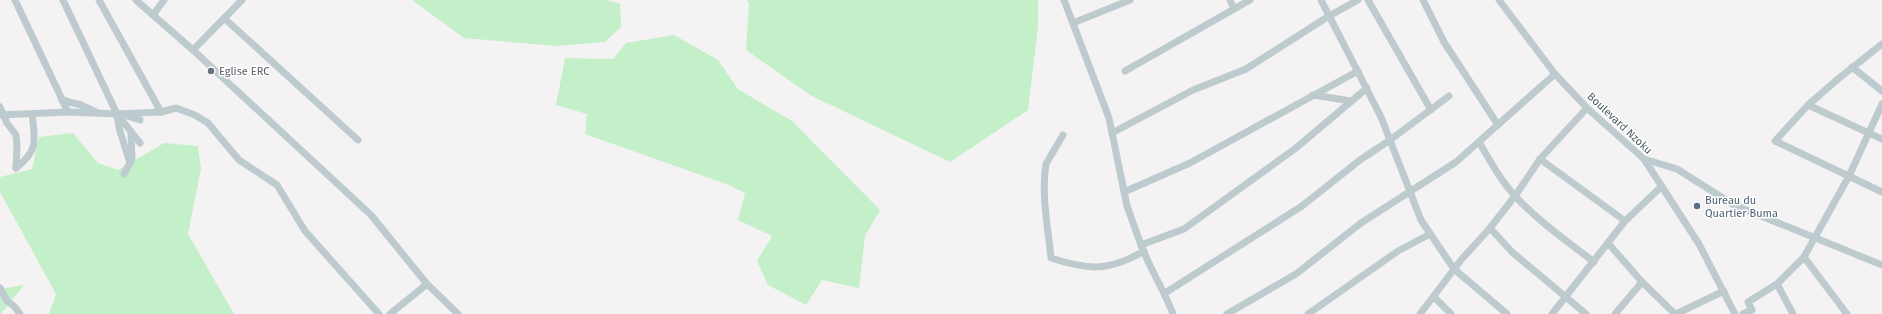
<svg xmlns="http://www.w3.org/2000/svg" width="1882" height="314" viewBox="0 0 1882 314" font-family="'Fira Sans',sans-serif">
	<rect width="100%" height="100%" fill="#f4f2f3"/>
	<g fill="#c3f0c9">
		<path d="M412,0H606L620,4L621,27L605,42L557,46L464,38Z"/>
		<path d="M747,0H1038V27L1028,110L950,162L810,95L746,50L749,4Z"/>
		<path d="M674,35L718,60L738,89L792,121L880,210L865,236L859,288L822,280L806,305L768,285L757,261L772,236L738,220L745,193L729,185L585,134L587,114L556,105L565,58L613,59L626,43Z"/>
		<path d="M73,133L98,163L118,170L164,143L198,146L201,169L188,234L234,314H49L56,294L0,192V177L32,169L39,137Z"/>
		<path d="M24,285L1,314H0V289Z"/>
	</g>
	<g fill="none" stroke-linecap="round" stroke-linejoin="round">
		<g stroke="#becbce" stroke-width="7">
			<path d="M15,0L68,112"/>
			<path d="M63,0L117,114L140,143"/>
			<path d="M99,0L161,112"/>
			<path d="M136,0L193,50L371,215L427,284L458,314"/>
			<path d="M1064,0L1109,118L1127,206L1141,245"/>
			<path d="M1230,0L1234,9"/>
			<path d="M1321,0L1381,117L1421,220L1454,269L1507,314"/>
			<path d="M1368,0L1431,110"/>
			<path d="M1423,0L1444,42L1498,125"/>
			<path d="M1499,0L1555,74L1587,108L1644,159L1699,244L1735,314"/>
			<path d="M153,15L164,0"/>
			<path d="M224,18L358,140"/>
			<path d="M1073,23L1130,0"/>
			<path d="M1882,44L1838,79L1808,105L1775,141L1882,192"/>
			<path d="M193,50L242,0"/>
			<path d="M1852,67L1882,91"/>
			<path d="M1125,71L1250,0"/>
			<path d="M1313,95L1351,101"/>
			<path d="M62,100L81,105L98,113"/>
			<path d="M1808,105L1882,139"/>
			<path d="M0,107L7,123L16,135L17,147L16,168"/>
			<path d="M117,114L119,128L130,163"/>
			<path d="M0,115L68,112L117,114L161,112L176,108L195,115L208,123L239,160L277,185L305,231L379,314"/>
			<path d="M127,116L140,120"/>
			<path d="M1112,133L1193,90L1246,69L1329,16L1358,0"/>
			<path d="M1063,135L1046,164C1041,194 1048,228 1051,258C1088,270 1108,272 1144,251"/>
			<path d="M1479,142C1490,161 1501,181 1515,196C1538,221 1567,241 1594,262"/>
			<path d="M1540,159L1625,221"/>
			<path d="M1644,159L1677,169L1734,205L1882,265"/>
			<path d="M16,168C39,150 35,141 32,114"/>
			<path d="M124,174L132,159L131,133"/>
			<path d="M1124,192L1190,163L1358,71"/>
			<path d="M1490,228L1512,252L1586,314"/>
			<path d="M1608,243L1642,282L1675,314"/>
			<path d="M1804,257L1847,314"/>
			<path d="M1777,284L1793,314"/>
			<path d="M0,288L7,301L14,306L20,314"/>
			<path d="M1165,293L1302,206L1360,160L1390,140L1449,96"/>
			<path d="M1434,297L1451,314"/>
			<path d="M390,314L427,284"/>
			<path d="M1173,314C1164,290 1150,269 1141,245L1184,229L1296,148L1367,88"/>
			<path d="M1227,314L1296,274L1361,223L1456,162L1555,74"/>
			<path d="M1308,314L1398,251L1430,234"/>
			<path d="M1420,314L1461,260L1490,228L1515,196L1540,159L1587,108"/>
			<path d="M1552,314L1625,221L1661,187"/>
			<path d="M1615,314L1642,282"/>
			<path d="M1676,314L1724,291"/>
			<path d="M1743,314L1752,310L1748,302L1777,284L1804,257L1849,176L1882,104"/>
		</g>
	</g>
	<circle fill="#6b7280" stroke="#fff" stroke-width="1.5" cx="211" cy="71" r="4"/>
	<circle fill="#5c6f8a" stroke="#fff" stroke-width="1.5" cx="1697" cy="206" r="4"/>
	<g text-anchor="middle" stroke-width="3" stroke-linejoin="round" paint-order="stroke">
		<g font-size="11" fill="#5b616d" stroke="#fff" text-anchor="start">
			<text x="219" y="75">Eglise ERC</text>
		</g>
		<g font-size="11" fill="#4a5b60" stroke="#fff">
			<text transform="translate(1620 123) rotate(43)" y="4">Boulevard Nzoku</text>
		</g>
		<g font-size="11" fill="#4e5e75" stroke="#fff" text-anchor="start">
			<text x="1705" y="204">Bureau du<tspan x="1705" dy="13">Quartier Buma</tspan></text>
		</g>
	</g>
</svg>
